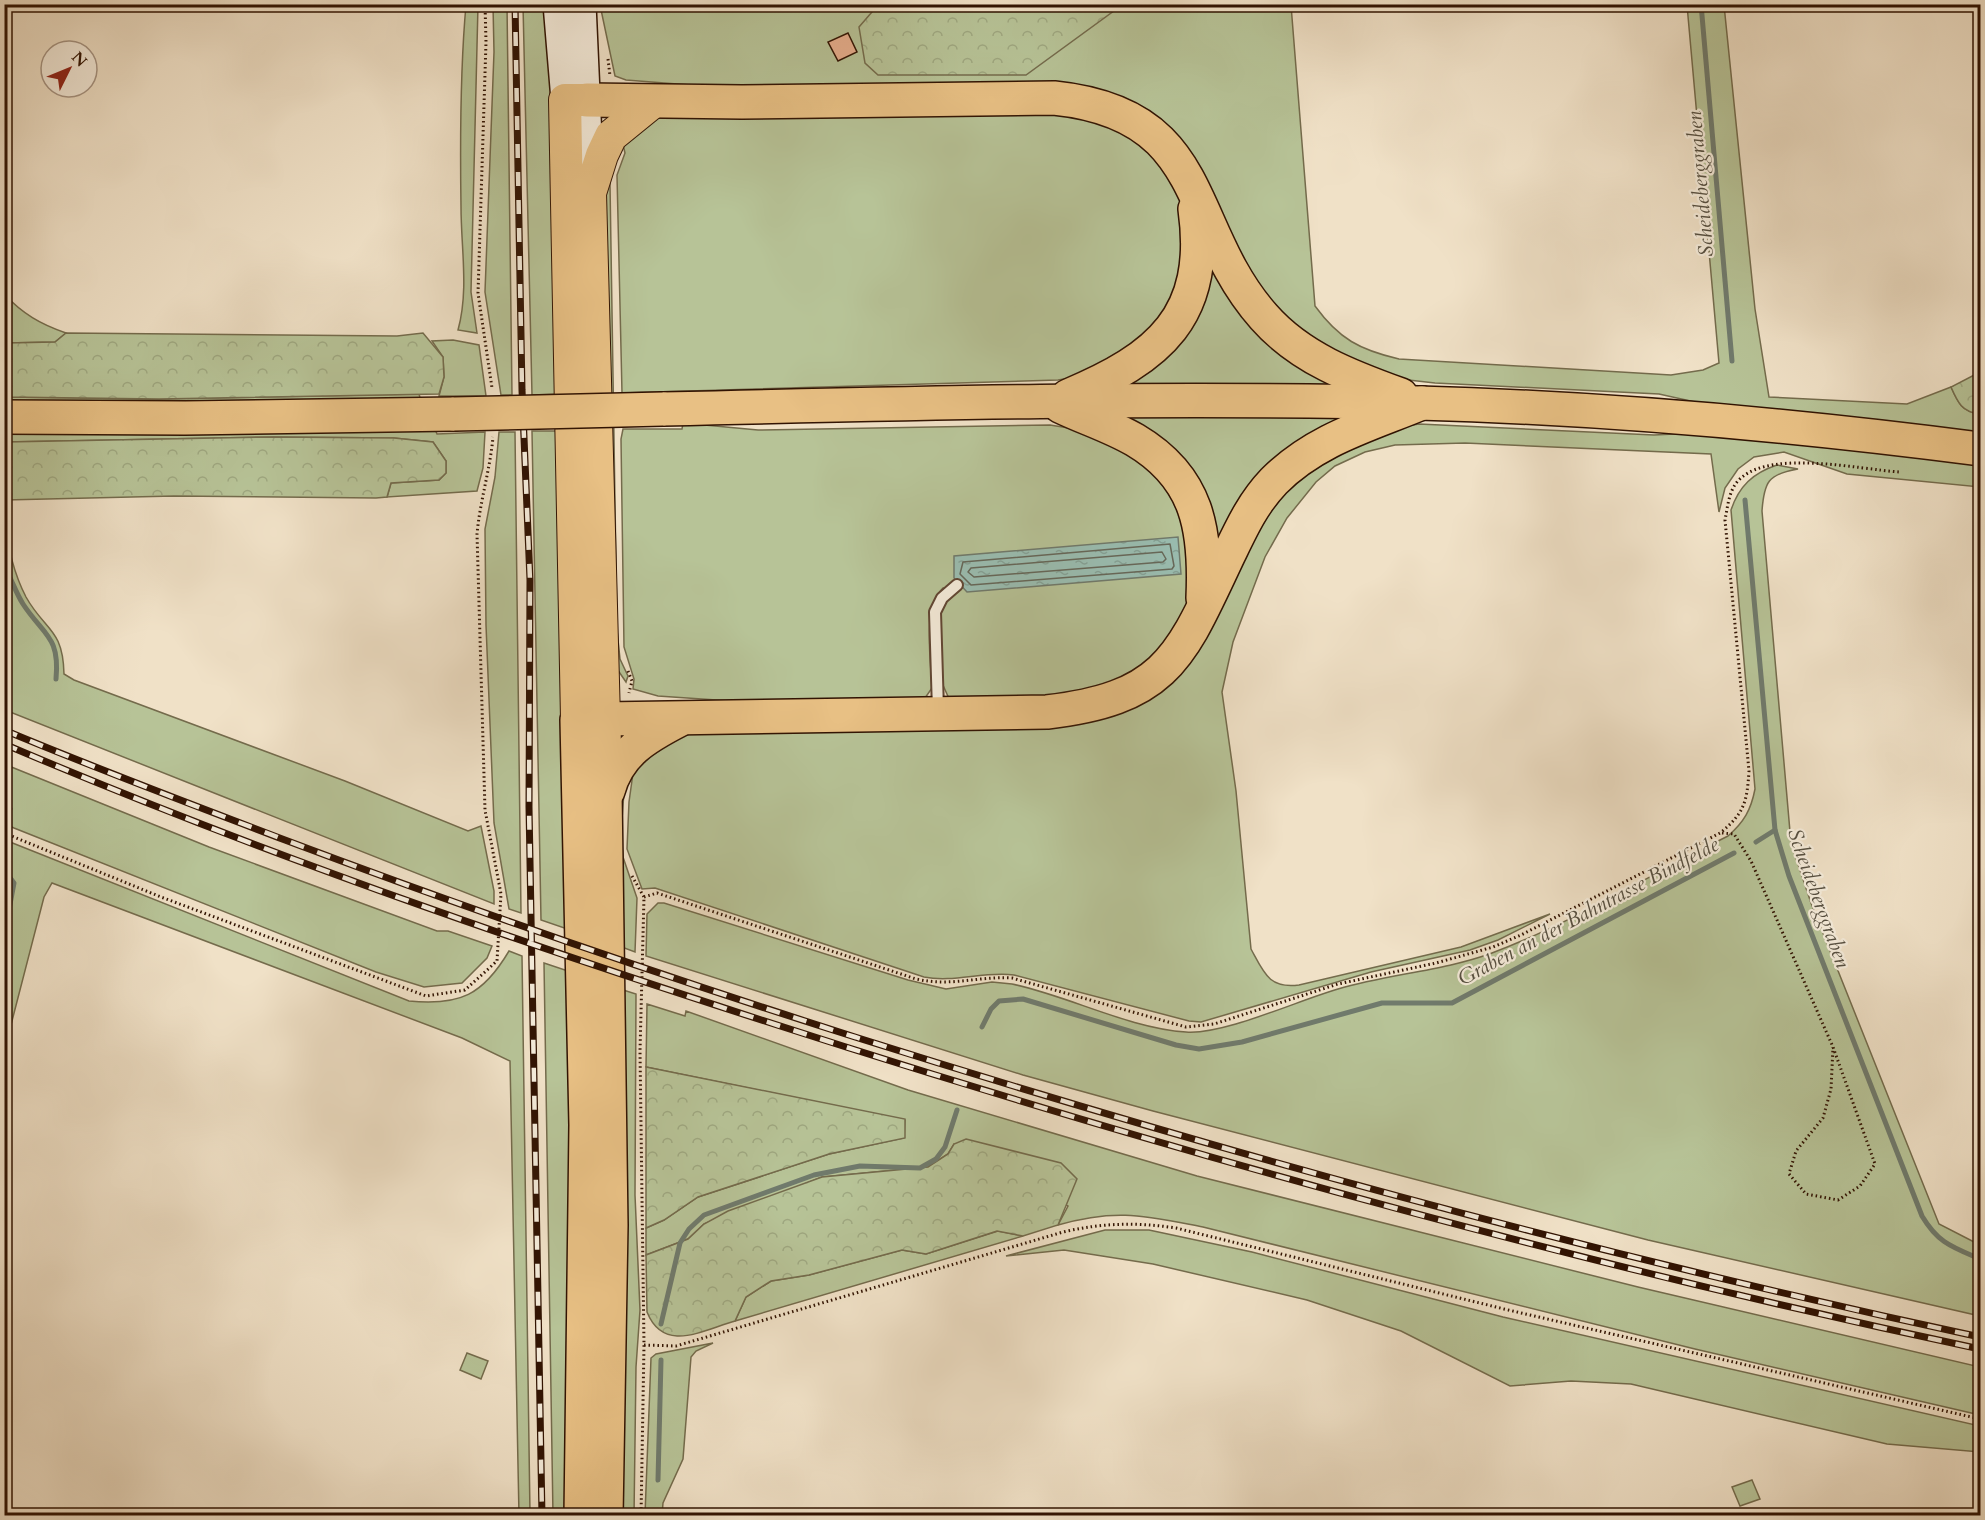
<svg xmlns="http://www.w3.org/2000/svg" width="1985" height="1520" viewBox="0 0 1985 1520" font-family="Cardo,serif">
	<defs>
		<pattern id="forest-crowns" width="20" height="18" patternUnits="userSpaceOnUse" patternTransform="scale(1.5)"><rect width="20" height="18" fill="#b7c397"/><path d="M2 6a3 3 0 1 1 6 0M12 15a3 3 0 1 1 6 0" fill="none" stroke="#9ea780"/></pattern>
		<pattern id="water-ripples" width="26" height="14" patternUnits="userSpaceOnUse" patternTransform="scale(1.5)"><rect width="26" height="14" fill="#9abeb2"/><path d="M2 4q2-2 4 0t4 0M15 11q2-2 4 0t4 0" fill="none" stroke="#85a297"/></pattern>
	</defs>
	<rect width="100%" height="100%" fill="#f0e1c7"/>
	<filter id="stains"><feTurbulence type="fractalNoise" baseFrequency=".00333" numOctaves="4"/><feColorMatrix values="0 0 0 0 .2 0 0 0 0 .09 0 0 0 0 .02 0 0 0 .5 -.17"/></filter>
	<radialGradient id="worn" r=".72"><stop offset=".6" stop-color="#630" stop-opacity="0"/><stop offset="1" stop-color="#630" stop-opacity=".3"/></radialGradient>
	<g fill="#b7c397" stroke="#746b4c" stroke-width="1.5">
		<path d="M466,5H478L471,292L477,333L458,330C469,290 461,248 461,207C460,140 460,71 466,5Z"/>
		<path d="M493,5H507L512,395H501L485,292L494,52Z"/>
		<path d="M523,5H546L555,97L562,394L532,395Z"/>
		<path d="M600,5H1291L1315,306C1339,339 1360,350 1399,359L1671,375L1703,370L1719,363L1687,5H1724L1755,309L1769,397L1907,404L1951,387C1958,403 1962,412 1980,414V438L1713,406L1659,394L1435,383L1382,377L1287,329L1157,121L626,80L615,76Z"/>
		<path d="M1081,112L1139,140L1173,179L1191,237L1161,330L1082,376L1058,380L622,393L617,175L625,153L622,140L653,118L672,115Z"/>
		<path d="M612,169L610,184L617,630L620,659L628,676L626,682L615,666L605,181Z"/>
		<path d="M1207,252L1220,265L1362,387L1112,385Z"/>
		<path d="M4,294C23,314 40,324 66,333L55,342L5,343Z"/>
		<path d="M453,340L479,345L486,396H439L444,377L443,357L432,341Z"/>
		<path d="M419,394L421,401L5,406V397L159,399Z"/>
		<path d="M1090,414L1358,418L1220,553L1207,521Z"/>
		<path d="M683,423L758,430L1050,425L1094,432L1164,475L1196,554L1186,616L1152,663L1092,693L951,703L942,683L938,614L953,592L949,588H943C922,608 931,660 932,688L925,698L791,705L658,696L633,689L634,679L624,647L621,439L623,429H682Z"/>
		<path d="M1419,424L1654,435L1695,433L1980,461V487L1847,474L1784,452L1754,457L1738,469L1725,488L1719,512L1711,454L1465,443L1395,445L1365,452L1335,466L1316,482L1287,518L1265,557L1233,642L1222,692L1236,791L1251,949C1264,973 1269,989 1299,985L1461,947L1550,914L1498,940L1470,950L1371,972L1201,1022L1189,1021L1014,975C983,971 954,983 924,977L655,888L642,889L627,849L629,802L634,766L662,738L699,732L1108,714L1232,566L1297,469L1401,427Z"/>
		<path d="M435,429L437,434L485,432L483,468L477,491L387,497L391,483L439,480L446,473V461L433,442L394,438L274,437L5,442L4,431Z"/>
		<path d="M532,431H561L573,931L541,920Z"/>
		<path d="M499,432H515L521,913L509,909L494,823L486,625L485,529L495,477Z"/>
		<path d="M1777,465L1798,469C1768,474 1764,482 1762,511L1791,843L1811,903L1939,1224L1980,1245V1316L1648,1240L1153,1111L1023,1075L646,956L647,914L658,903H664L908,980L946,989L992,982L1012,984C1069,996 1128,1028 1186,1032C1224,1035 1299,1000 1338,989C1389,974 1443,971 1492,953C1574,922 1650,875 1728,836C1744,822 1751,810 1755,789L1731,510C1739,486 1753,473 1777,465Z"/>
		<path d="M4,516C7,544 13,572 26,597C45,631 63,628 64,674L74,680L345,781L468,831L481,826L494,891V904L5,710Z"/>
		<path d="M4,764L209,847L437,931H448L492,946L487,958L462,983L424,987L376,972L14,828L5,824Z"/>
		<path d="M625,778L621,833L623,857L637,898L635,952L619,946L616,803Z"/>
		<path d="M5,840L409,1001C460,1006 483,995 509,951L522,956L530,1515H519L510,1061L462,1038L52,883L44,897L5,1048Z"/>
		<path d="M544,963L571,972L569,1516L553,1515Z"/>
		<path d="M620,989L636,994L635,1195L640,1310L636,1367L634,1516L621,1515Z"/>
		<path d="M647,1004L685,1016L686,1011L908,1090L1197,1176L1638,1287L1980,1367V1415L1695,1349L1203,1227C1145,1216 1117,1208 1058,1225L1068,1206L954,1144L948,1154L928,1167L822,1177L704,1224L688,1239L646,1255V1228L664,1220L698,1197L829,1154L904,1138L905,1120L646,1067Z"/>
		<path d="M1105,1230H1149L1252,1252L1503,1317L1980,1426V1452L1887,1444L1631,1384L1571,1381L1510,1386L1401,1331L1307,1300L1153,1264L1064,1250L1006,1256Z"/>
		<path d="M998,1231L1023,1236L735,1321L746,1297L771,1281L809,1275L902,1250L926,1254Z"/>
		<path d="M713,1343L696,1351L691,1357L683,1459L663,1503L662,1515H645L651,1358L656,1354Z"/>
		<path d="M467,1353L488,1361L481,1379L460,1370Z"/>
		<path d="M1752,1480L1760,1499L1740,1506L1732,1487Z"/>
	</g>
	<g fill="url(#forest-crowns)" stroke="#746b4c" stroke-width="1.5">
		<path d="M1077,5L1083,8L1088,5H1122L1026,75H878L865,63L859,27L878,5Z"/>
		<path d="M66,333L397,336L423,333L443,357L444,377L439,394L159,399L5,397V343L55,342Z"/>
		<path d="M1980,372V414C1962,412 1958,403 1951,387Z"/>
		<path d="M274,437L394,438L433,442L446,461V473L439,480L391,483L387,497L376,498L174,496L5,500V442Z"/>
		<path d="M646,1067L905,1119V1138L829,1154L698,1197L664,1220L646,1228Z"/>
		<path d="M966,1139L1061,1163L1077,1179L1058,1225L1023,1236L997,1231L926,1254L902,1250L809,1275L771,1281L746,1297L735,1321C703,1330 664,1354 647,1312L646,1255L688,1239L704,1224L728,1211L822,1177L928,1167L948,1154L954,1144Z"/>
	</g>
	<path fill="url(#water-ripples)" stroke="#707a6c" stroke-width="1.5" d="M1178,537L1181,574L967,592L954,578V556Z"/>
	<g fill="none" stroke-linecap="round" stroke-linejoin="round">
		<g stroke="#66685a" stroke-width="1.5">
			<path d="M1170,544L1174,566L1172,569L971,585L960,574L963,562Z"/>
			<path d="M1162,552L1166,559L1163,562L974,577L968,572L971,568Z"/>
		</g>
		<g stroke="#707a6c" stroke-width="5">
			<path d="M1701,4L1732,361"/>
			<path d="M1745,500L1775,830L1789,876L1922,1216C1938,1243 1952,1247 1980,1259"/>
			<path d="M4,566C11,578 16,593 23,604C44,636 60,636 56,679"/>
			<path d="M4,820L10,809"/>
			<path d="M1756,842L1775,830"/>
			<path d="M4,870L14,883L4,936"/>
			<path d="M982,1027L991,1009L999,1001L1023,999L1176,1045L1199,1049L1242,1042L1382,1003H1452L1734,853"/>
			<path d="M661,1324L680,1243L689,1229L704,1215L814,1175L860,1166L920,1168L936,1159L945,1147L957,1110"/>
			<path d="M658,1480L661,1360"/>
		</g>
	</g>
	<path fill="#e8af8e" stroke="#311302" stroke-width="1.5" d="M848,33L857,52L838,61L828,42Z"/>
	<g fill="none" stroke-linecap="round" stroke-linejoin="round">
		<g stroke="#614633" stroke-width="14">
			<path id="service" d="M938,710L935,612L942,598L957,585"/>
		</g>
		<g stroke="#311302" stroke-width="30">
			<g id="secondary">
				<path d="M557,4L565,100"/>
				<path d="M582,4L590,183"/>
			</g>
		</g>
		<g stroke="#311302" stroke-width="34">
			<path id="primary" d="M587,100H565L577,720L604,719L590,193L602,155L611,136L654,101"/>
		</g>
		<g stroke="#311302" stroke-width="36">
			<g id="trunk">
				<path d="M587,100L742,102L1054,98C1212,114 1183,226 1264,317C1300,358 1351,377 1401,395"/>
				<path d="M1068,396C1159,358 1210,316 1195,209"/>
				<path d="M1060,406C1085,418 1111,426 1135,440C1199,478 1206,531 1203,598"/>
				<path d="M663,409C914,403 1167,397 1419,403C1606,408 1794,425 1980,449"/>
				<path d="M4,417L185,418L454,414"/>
				<path d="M577,720L586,1125L581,1516"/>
				<path d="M608,791C618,753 646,737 679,720"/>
				<path d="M606,1516L611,1225L604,719L1047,712C1169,698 1181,655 1229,554C1242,527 1253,503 1274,481C1316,439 1369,425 1422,403"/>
			</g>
		</g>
		<g stroke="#311302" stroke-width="3" stroke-dasharray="1.5 3" stroke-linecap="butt">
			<path d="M485,4L486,42L478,293L492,388"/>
			<path d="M608,59L610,76"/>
			<path d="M628,671L632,681L629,693"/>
			<path d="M4,833L161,897L426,996L465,990L497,961L501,894L485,810L477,534C480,501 490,470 493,437"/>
			<path d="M1722,833L1734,834L1751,861L1833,1047L1875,1164L1860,1186L1838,1200L1806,1194L1789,1174L1796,1151L1823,1118L1831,1089L1833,1047"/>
			<path d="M632,876L644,897L640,1051L644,1345L641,1516"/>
			<path d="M644,897L657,893L916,979C952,987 977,976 1012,978L1186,1027L1214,1024L1338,984L1436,963L1493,947L1521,935L1720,833C1745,813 1747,801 1749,771L1725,520C1728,505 1729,488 1741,478C1772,450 1859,469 1899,472"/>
			<path d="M644,1345L676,1346L1063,1232C1102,1223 1136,1222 1176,1228L1504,1309L1980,1419"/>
		</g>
		<use href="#service" stroke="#f5ecdb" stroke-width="10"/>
		<use href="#secondary" stroke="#f5ecdb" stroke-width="27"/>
		<use href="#primary" stroke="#e8c084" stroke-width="32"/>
		<use href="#trunk" stroke="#e8c084" stroke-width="33"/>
		<g stroke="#311302" stroke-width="7">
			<g id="rail">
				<path d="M515,4L522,390L530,580L529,807L542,1516"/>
				<path d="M4,730C97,769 191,804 285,840C474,911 663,976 855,1037C1226,1154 1601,1256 1980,1337"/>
				<path d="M4,744C279,861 562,957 846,1047C1219,1165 1597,1268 1980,1349"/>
			</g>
		</g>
		<use href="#rail" stroke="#f5ecdb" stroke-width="4.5" stroke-dasharray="14" stroke-linecap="butt"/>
		<g stroke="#311302" stroke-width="36" stroke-linecap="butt">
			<path id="trunk-bridge" d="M454,414L663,409"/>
		</g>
		<use href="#trunk-bridge" stroke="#e8c084" stroke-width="33"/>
	</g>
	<g text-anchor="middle" stroke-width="4.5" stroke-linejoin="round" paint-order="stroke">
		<g font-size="21" font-style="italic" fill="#564f40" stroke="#f5ecdb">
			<text transform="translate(1700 184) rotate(-95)" y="7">Scheideberggraben</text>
			<text transform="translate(1819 898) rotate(70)" y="7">Scheideberggraben</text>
			<text transform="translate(1588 911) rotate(-28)" y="7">Graben an der Bahntrasse Bindfelde</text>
		</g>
	</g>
	<rect width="1985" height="1520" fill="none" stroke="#f0e1c7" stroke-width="24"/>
	<rect x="6" y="6" width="1973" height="1508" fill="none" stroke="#311302" stroke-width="3"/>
	<rect x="12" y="12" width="1961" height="1496" fill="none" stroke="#311302" stroke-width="1.5"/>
	<g transform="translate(69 69) rotate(47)"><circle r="28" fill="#f5ecdb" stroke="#a79584" stroke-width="1.5"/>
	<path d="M0-4.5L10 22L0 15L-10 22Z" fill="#8f2418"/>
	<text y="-9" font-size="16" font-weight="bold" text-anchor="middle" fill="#311302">N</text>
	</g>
	<rect width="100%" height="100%" filter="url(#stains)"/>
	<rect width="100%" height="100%" fill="url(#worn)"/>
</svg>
